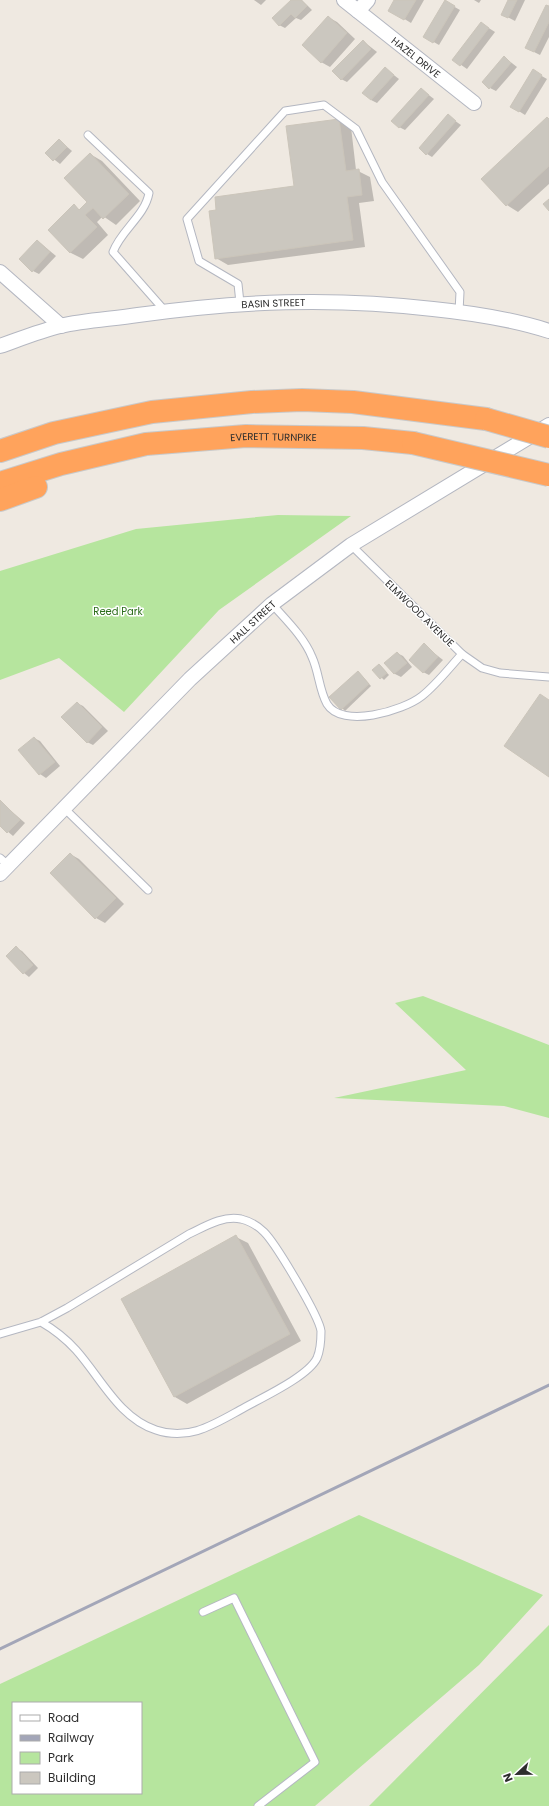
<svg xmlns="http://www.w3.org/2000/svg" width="549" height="1806" viewBox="0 0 549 1806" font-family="Poppins,sans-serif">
	<rect width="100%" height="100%" fill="#efe9e1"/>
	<g fill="#b6e59e" fill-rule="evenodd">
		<path d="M278,515L351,516L219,610L124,712L59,658L0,680V571L136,529Z"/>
		<path d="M423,996L549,1045V1118L504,1106L334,1098L466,1070L395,1003Z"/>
		<path d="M359,1515L543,1595L479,1665L315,1806H0V1684ZM13,1703H141V1793H13Z"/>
		<path d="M549,1625V1806H369Z"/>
	</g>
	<g fill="#0003">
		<path d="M254,0H266L261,5Z"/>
		<path d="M292,0H302L312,10L301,20L296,18L285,28L279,25Z"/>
		<path d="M396,0H424L411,23L390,10Z"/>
		<path d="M474,0H481L479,3Z"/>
		<path d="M509,0H525L515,21L502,14Z"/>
		<path d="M446,2L460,10L439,45L425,37Z"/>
		<path d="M549,7V37L540,55L532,51Z"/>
		<path d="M328,17L337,22L355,39L330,67L321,62Z"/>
		<path d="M481,23L495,32L467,69L454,60Z"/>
		<path d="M363,41L377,52L347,82L341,79Z"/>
		<path d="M504,57L517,67L496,91L490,88Z"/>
		<path d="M386,69L399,79L377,103L371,100Z"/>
		<path d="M533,71L547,79L525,115L511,106Z"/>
		<path d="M421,89L434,99L405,130L399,127Z"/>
		<path d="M448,116L461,125L432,157L427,154Z"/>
		<path d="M549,119V184L518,212L507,205Z"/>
		<path d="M339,120L351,127L356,170L370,177L374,201L359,203L365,247L228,265L216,258L295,187Z"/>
		<path d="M59,140L72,151L60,164L46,153Z"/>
		<path d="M90,154L102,161L140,201L116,225L103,216L97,222L108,235L83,259L71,253L49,230L74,206L80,210L89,202Z"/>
		<path d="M38,241L56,256L39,274L33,271Z"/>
		<path d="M424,645L443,660L429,675L423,672Z"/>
		<path d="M397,653L403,656L412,667L401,677L395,674L386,663Z"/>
		<path d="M380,665L389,675L384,680L374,670Z"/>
		<path d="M360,674L371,686L345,711L331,697Z"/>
		<path d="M77,703L83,706L108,731L93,745L87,742Z"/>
		<path d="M34,738L40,741L60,766L46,778L40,774Z"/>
		<path d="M0,801L25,823L13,836L0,825Z"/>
		<path d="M70,854L79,859L124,904L105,923L96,918Z"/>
		<path d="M16,948L22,951L38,968L29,977L24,973Z"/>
		<path d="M236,1237L248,1243L301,1341L187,1404L175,1397L122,1299Z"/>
	</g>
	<g fill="#cbc7bf" stroke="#cbc5ba">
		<path d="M291,0H301L307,6L295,18L291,14L279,26L272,18Z"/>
		<path d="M394,0H416L404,20L388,11Z"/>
		<path d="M445,0L455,6L433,43L423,37Z"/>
		<path d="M508,0H517L508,18L501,15Z"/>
		<path d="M546,5L549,6V22L534,52L525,48Z"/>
		<path d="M328,16L347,33L321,63L302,45Z"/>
		<path d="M481,22L489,28L460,66L452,60Z"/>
		<path d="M363,40L371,49L341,80L332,71Z"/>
		<path d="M504,56L511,63L489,89L482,82Z"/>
		<path d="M385,67L394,75L371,100L362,93Z"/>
		<path d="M533,69L542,75L519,112L510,107Z"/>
		<path d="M421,88L429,95L399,128L391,121Z"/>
		<path d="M448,114L456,121L426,155L419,148Z"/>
		<path d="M547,117L549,119V166L506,206L481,179Z"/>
		<path d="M339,119L346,171L359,169L362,195L347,197L353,240L215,259L209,211L216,210L215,197L294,186L286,126Z"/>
		<path d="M59,139L67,147L53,161L45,153Z"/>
		<path d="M90,153L129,194L103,219L93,208L85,215L97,227L70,253L48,230L74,204L79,210L87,202L64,178Z"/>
		<path d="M549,199V211L543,204Z"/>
		<path d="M37,240L50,252L32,272L19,259Z"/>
		<path d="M424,643L438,657L423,673L409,660Z"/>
		<path d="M397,652L407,663L394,674L384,663Z"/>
		<path d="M379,664L387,673L380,679L372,670Z"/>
		<path d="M358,671L369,684L341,710L329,697Z"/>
		<path d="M540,694L549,700V777L504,746Z"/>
		<path d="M77,702L102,727L87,743L61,717Z"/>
		<path d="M34,737L55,762L39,775L18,750Z"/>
		<path d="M0,800L20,820L7,833L0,826Z"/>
		<path d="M70,853L116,898L95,919L50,873Z"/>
		<path d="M16,946L33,965L23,974L6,956Z"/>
		<path d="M236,1235L290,1334L174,1397L121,1299Z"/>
	</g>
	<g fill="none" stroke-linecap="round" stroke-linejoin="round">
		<g stroke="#b4b7c1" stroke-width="9">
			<g id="service">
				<path d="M88,135L149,193C145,216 121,230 113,252L165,311"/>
				<path d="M240,303L238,284L199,261L187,219L285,111L324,105L356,129L382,182L460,292L459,312"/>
				<path d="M272,604C286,620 304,637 312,657C319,672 319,690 327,704C342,729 403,711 422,696C437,684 449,668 462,654L351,545"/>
				<path d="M462,654L482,668L500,673L549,677"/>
				<path d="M64,808L148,890"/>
				<path d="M0,858L8,865"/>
				<path d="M0,1334L41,1322L67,1308L189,1234C204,1227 223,1215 241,1219C249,1221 258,1226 264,1232C276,1244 319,1316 321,1331C321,1339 320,1351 317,1358C308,1377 259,1399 240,1410C213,1425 188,1441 156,1430C119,1418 101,1378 76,1350C66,1339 55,1330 41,1322"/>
				<path d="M203,1612L234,1598L315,1762L258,1806"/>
			</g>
		</g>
		<g stroke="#b4b7c1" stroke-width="16">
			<g id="minor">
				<path id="s1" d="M344,0L474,103"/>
				<path d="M358,11L368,0"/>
				<path d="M0,272L61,326"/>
				<path id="s2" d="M0,346C20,339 40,331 60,326C85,320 113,319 138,315C239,301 332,297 433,309C472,313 512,319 549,331"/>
				<path id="s3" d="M0,874L190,679L272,604L351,545L549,425"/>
			</g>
		</g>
		<g stroke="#c9c9c9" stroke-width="24">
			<g id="motorway">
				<path d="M0,451L54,433L152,412L252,402L302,400L353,402L486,419"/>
				<path id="s4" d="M0,483L61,464L146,444L246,436L363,438L413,443"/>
				<path d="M0,500L36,487"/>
			</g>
		</g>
		<use href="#service" stroke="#fff" stroke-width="7"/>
		<use href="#minor" stroke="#fff" stroke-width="14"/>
		<use href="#motorway" stroke="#ffa35c" stroke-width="22"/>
		<path stroke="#a3a6b8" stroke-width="3" d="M0,1649L549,1385"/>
		<g stroke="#c9c9c9" stroke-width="24" stroke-linecap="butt">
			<g id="motorway-bridge">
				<path d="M486,419L549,437"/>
				<path d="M413,443L549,475"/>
			</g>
		</g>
		<use href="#motorway-bridge" stroke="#ffa35c" stroke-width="22"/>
	</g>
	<g text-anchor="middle" stroke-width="3" stroke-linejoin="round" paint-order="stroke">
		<g font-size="10" fill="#2e2e2e" stroke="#fff">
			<text dy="4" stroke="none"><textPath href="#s1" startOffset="92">HAZEL DRIVE</textPath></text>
			<text dy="4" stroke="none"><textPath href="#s2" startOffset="278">BASIN STREET</textPath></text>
			<text dy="4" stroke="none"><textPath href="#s4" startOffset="279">EVERETT TURNPIKE</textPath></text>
			<text transform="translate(420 613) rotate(44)" y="4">ELMWOOD AVENUE</text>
			<text dy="4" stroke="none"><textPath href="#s3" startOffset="357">HALL STREET</textPath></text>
		</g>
		<g font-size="10" fill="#2c6e1b" stroke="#fff">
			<text x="118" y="615">Reed Park</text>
		</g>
	</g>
	<rect x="12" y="1702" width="130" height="92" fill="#ffffff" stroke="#ababab"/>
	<rect x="20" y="1715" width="20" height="6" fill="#ffffff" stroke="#ababab"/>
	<text x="48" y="1722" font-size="12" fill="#2e2e2e">Road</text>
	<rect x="20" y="1735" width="20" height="6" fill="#a3a6b8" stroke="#ababab"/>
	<text x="48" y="1742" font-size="12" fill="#2e2e2e">Railway</text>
	<rect x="20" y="1752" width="20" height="12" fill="#b6e59e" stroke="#ababab"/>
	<text x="48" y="1762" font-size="12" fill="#2e2e2e">Park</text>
	<rect x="20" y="1772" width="20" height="12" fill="#cbc7bf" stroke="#ababab"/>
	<text x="48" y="1782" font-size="12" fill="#2e2e2e">Building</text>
	<g transform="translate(517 1774) rotate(248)" stroke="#ffffff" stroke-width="3" paint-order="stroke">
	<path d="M0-3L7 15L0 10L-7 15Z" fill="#2e2e2e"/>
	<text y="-6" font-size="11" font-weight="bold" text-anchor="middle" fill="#2e2e2e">N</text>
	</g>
</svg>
